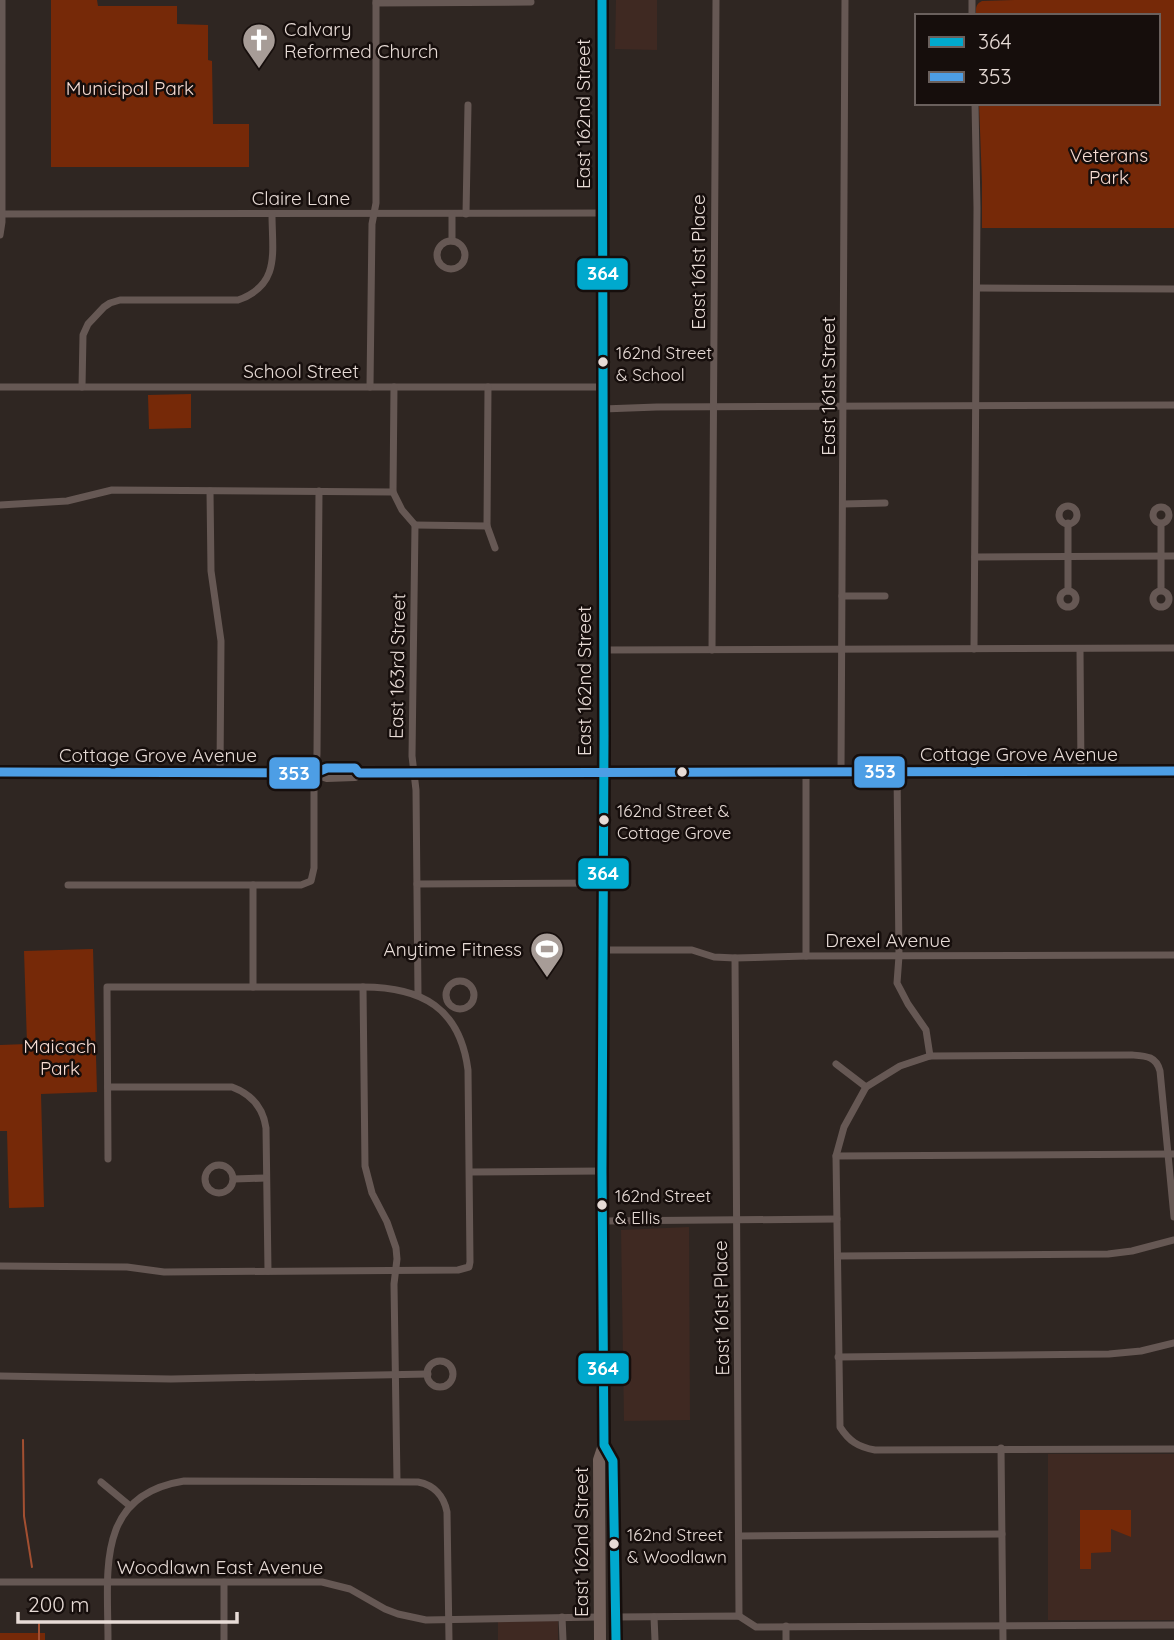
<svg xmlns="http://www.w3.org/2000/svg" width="1174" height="1640" viewBox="0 0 1174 1640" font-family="Quicksand,sans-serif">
	<rect width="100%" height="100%" fill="#2f2622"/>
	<g fill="#3f2922">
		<path d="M616,0H657V50L615,49Z"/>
		<path d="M689,1227L690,1420L624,1421L621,1230Z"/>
		<rect x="1048" y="1454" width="126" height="166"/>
		<path d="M558,1620V1640H498V1621Z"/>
	</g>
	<g fill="#762908">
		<path d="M51,0H97L98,6H177V24L208,25V60L212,61L213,124H249V167H51Z"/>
		<path d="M1014,0H1174V228H982V183L979,103H1158V16H976C976,9 975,4 982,1Z"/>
		<path d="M191,394V428L149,429L148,395Z"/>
		<path d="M93,949L97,1092L41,1094L44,1207L9,1208L7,1131H0V1045L27,1044L24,951Z"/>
		<path d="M1080,1510H1131V1537L1111,1529V1552L1091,1553V1569H1080Z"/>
		<rect x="0" y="1633" width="45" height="7"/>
	</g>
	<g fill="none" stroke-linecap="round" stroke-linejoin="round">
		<g stroke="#a34f31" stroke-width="2">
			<path d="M23,1440L24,1516L32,1567"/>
			<path d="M39,1624V1640"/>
		</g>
		<g stroke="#665854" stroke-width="7">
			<path d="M972,0V16"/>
			<path d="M376,3L531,2"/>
			<path d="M0,214L602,213"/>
			<path d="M466,214L468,105"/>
			<path d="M0,235L2,222V0"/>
			<path d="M452,241V214"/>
			<circle cx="451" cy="255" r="14"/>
			<path d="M977,288L1174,289"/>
			<path d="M0,387H603"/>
			<path d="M82,387L83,335L88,324L104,307L110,303L120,300H238C281,285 272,252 272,214"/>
			<path d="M370,387L372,224L376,203V0"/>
			<path d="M394,387L393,492L402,510L415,525L412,756L416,790L418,995"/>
			<path d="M488,387L487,526L495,548"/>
			<path d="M603,409L657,407L1174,405"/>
			<path d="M210,491L211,571L221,641L220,772"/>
			<path d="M843,504L885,503"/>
			<path d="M0,505L67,501L112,490L393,492"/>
			<circle cx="1068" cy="515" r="9"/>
			<circle cx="1161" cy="515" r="8"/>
			<path d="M415,525L487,526"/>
			<path d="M975,557L1174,556"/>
			<path d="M1161,590V524"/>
			<circle cx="1161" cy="599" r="8"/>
			<circle cx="1068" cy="599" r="8"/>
			<path d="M1068,591V523"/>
			<path d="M842,596H885"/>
			<path d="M974,649L977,208L975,103"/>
			<path d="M1080,649L1081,771"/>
			<path d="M603,650L1174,648"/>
			<path d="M712,650L716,0"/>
			<path d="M806,772V956"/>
			<path d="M841,772L845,0"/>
			<path d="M897,772L899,956L897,983L908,1004L926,1030L930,1056"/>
			<path d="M417,884L603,883"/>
			<path d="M68,885H301L311,881L314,868V790L317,754L319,491"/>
			<path d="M253,885V987"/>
			<path d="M603,950H692L714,957L735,958L806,956L1174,955"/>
			<path d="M735,958L739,1616"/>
			<circle cx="460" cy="995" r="14"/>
			<path d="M363,987L365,1166L372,1193L387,1222L396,1248L397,1259L394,1284L397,1481"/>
			<path d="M836,1064L866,1087"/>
			<path d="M108,1087H232C251,1094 263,1107 266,1128L268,1271"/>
			<path d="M836,1156L1174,1154"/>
			<circle cx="219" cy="1179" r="14"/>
			<path d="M470,1172L602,1171"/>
			<path d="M234,1179L266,1178"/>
			<path d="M1174,1217L1160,1071C1156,1056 1146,1056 1132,1055L930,1056L900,1066L866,1087L844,1127L836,1156L840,1427C849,1441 858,1447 875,1450L1174,1449"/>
			<path d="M602,1221L837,1219"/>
			<path d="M838,1256L1108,1254L1132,1251L1174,1240"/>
			<path d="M0,1266L127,1267L164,1272L458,1270L469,1267L470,1262L468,1070C460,1008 422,987 363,987H107L108,1159"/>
			<path d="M838,1357L1109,1354L1141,1351L1174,1343"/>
			<circle cx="440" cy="1374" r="13"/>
			<path d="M0,1376L171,1379L428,1374"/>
			<path d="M1001,1448L1003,1640"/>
			<path d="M101,1482L130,1506"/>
			<path d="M739,1536L1002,1534"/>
			<path d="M0,1582H322L350,1589L385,1609L398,1614L426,1620L600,1617"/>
			<path d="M224,1582V1640"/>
			<path d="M562,1617L563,1640"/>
			<path d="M616,1617L739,1616L756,1627L1174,1625"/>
			<path d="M654,1617L655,1640"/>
			<path d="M786,1626V1640"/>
			<path d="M108,1640C108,1571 95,1495 184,1481L418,1482C434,1485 444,1496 447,1512L449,1640"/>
		</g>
		<g stroke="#6a5b56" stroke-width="10">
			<path d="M0,772L315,773L327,777L355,776L359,773L1174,771"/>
			<path d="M315,773L327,768H355L359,773"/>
		</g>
		<g stroke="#74625c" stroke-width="12">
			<path d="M604,1445L613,1461L616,1640"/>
			<path d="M600,1640L599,1460L604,1445L602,1171L604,735L602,0"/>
		</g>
		<g stroke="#160e0c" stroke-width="14">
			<path id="bus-1" d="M602,0L604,735L602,1171L604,1445L613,1461L616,1640"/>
		</g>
		<g stroke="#160e0c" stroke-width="14">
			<path id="bus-2" d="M0,772L315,773L327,768H355L359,773L1174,771"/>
		</g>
		<use href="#bus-1" stroke="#00a9ce" stroke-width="9"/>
		<use href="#bus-2" stroke="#4d9ee5" stroke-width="9"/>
	</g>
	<defs>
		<g id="church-pin" transform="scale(1.75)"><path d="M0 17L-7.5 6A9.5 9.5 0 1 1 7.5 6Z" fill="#a79c97" stroke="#160e0c"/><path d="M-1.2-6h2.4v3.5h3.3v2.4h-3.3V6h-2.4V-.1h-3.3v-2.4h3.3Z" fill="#fff"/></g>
		<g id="stadium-pin" transform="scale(1.75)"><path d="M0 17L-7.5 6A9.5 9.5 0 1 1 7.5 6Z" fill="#a79c97" stroke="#160e0c"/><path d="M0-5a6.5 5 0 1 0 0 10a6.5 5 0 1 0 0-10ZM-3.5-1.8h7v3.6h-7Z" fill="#fff"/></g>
	</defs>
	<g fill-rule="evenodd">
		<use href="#church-pin" x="259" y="40"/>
		<use href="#stadium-pin" x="547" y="949"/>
	</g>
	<g fill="#e7dbd6" stroke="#160e0c" stroke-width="2.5">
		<circle cx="603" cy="362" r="6"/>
		<circle cx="682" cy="772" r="6"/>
		<circle cx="604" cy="820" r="6"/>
		<circle cx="602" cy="1205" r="6"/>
		<circle cx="614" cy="1544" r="6"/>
	</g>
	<g text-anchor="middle" stroke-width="5" stroke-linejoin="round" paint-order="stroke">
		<g font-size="17" fill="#e7dbd6" stroke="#160e0c" text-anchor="start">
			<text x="616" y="359">162nd Street<tspan x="616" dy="22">&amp; School</tspan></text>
			<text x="617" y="817">162nd Street &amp;<tspan x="617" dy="22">Cottage Grove</tspan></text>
			<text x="615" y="1202">162nd Street<tspan x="615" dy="22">&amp; Ellis</tspan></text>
			<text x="627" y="1541">162nd Street<tspan x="627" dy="22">&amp; Woodlawn</tspan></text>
		</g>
		<g font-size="19" fill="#e7dbd6" stroke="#160e0c" text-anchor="start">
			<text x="284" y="36">Calvary<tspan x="284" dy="22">Reformed Church</tspan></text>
			<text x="522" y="956" text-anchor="end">Anytime Fitness</text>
		</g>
		<g font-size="19" fill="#f6dcd3" stroke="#160e0c">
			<text x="130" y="95">Municipal Park</text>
			<text x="1109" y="162">Veterans<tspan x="1109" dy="22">Park</tspan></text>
			<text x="60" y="1053">Maicach<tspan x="60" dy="22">Park</tspan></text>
		</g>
		<g font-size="19" fill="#e7dbd6" stroke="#160e0c">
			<text transform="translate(583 114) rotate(-90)" y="7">East 162nd Street</text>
			<text x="301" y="205">Claire Lane</text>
			<text transform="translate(698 262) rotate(-90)" y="7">East 161st Place</text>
			<text x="301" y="378">School Street</text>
			<text transform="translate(828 386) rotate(-90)" y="7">East 161st Street</text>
			<text transform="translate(397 666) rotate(-89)" y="7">East 163rd Street</text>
			<text transform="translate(584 681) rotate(-90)" y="7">East 162nd Street</text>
			<text x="1019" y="761">Cottage Grove Avenue</text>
			<text x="158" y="762">Cottage Grove Avenue</text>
			<text x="888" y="947">Drexel Avenue</text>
			<text transform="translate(721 1308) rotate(-91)" y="7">East 161st Place</text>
			<text transform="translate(581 1542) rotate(-90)" y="7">East 162nd Street</text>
			<text x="220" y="1574">Woodlawn East Avenue</text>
		</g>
	</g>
	<g stroke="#160e0c" stroke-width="2.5">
		<rect x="576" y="257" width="53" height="34" rx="7" fill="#00a9ce"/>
		<rect x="853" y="755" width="53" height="34" rx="7" fill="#4d9ee5"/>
		<rect x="268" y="756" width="53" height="34" rx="7" fill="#4d9ee5"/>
		<rect x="577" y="857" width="53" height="33" rx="7" fill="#00a9ce"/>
		<rect x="577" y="1352" width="53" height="33" rx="7" fill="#00a9ce"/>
	</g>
	<g font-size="19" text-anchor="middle" font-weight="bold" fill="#fff">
		<text x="603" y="280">364</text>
		<text x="880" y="778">353</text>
		<text x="294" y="780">353</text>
		<text x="603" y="880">364</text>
		<text x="603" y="1375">364</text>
	</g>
	<rect x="915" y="14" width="245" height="91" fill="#160e0c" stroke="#6a605d" stroke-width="2"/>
	<rect x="929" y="37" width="35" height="10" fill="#00a9ce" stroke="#6a605d" stroke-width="2"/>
	<text x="978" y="49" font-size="21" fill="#e7dbd6">364</text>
	<rect x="929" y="72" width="35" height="10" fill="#4d9ee5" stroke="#6a605d" stroke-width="2"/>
	<text x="978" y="84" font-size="21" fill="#e7dbd6">353</text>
	<path d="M18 1612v10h219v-10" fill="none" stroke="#e7dbd6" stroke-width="3.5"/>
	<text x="28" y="1612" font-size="21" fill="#e7dbd6" stroke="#160e0c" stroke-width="5" paint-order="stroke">200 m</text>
</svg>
